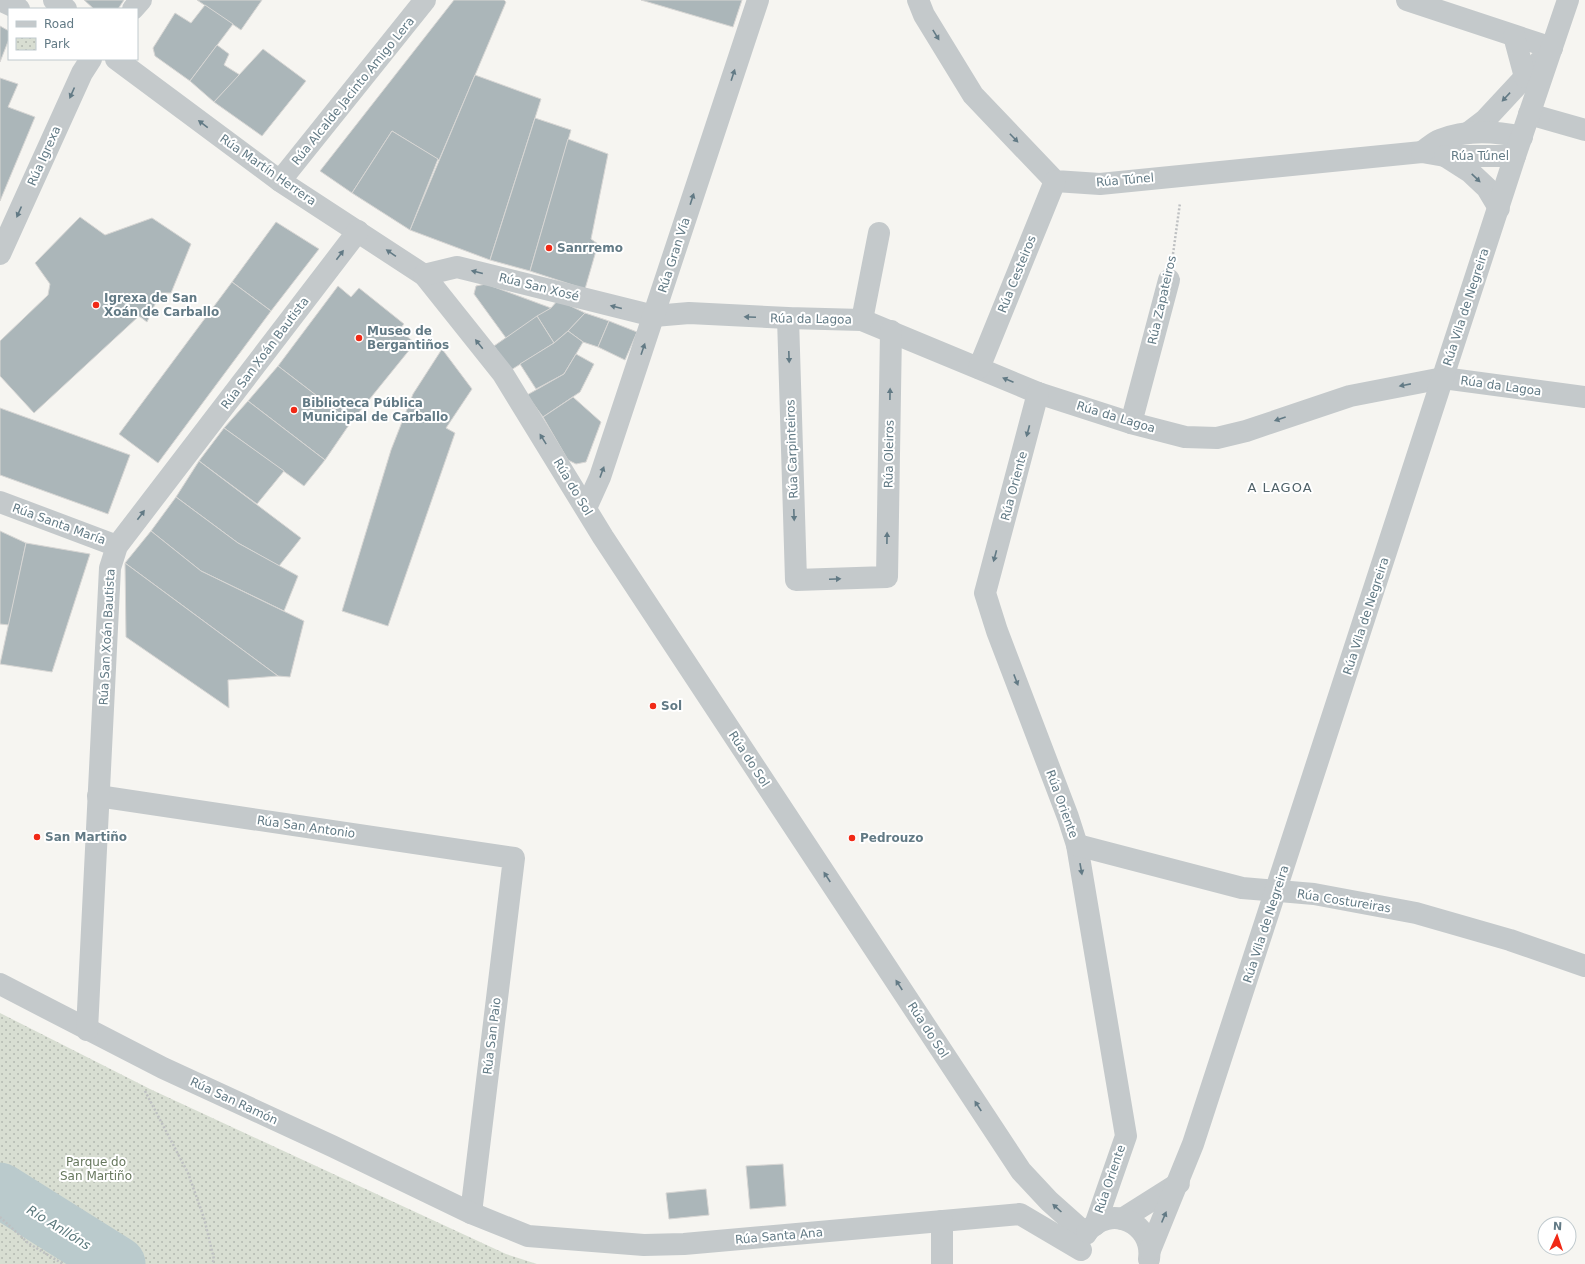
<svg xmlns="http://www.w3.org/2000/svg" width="1585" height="1264" viewBox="0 0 1585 1264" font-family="'DejaVu Sans',sans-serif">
	<defs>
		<pattern id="park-dots" width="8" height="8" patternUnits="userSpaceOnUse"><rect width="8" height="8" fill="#d8ded2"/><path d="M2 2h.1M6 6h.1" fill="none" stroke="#b3b9b0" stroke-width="1.8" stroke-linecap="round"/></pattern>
	</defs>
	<rect width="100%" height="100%" fill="#f6f5f1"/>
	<path fill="url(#park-dots)" d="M0,1013L150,1089L506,1254L537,1264H0Z"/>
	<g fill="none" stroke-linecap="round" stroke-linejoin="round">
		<path stroke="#bacacc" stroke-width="55" d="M0,1190L118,1264"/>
	</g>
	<g fill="#abb6b9" stroke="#d7d6d4">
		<path d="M84,0H124L118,9H94Z"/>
		<path d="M197,0H262L241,30Z"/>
		<path d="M454,0H504L506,2L439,160L392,131L352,193L320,171Z"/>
		<path d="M641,0H742L733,27Z"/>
		<path d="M205,5L233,24L190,81L155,56L153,48L175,13L191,23Z"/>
		<path d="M0,26L9,31V39L0,62Z"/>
		<path d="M217,45L229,54L224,65L240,75L214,102L190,81Z"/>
		<path d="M263,49L306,81L262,136L214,102Z"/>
		<path d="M475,75L541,99L490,260L410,230Z"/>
		<path d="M0,78L18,84L8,107L35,117L0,201Z"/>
		<path d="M535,118L571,130L530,271L490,260Z"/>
		<path d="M392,131L438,159L410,230L352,193Z"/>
		<path d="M568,139L608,154L591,239L598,244L585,289L530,271Z"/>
		<path d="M80,217L105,235L152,218L191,244L171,293H160L147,322L139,316L34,413L0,376V341L48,295L50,284L35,263Z"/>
		<path d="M276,222L319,249L271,311L232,282Z"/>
		<path d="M232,282L271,311L158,463L119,434Z"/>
		<path d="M486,284L551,308L506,338L474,294L476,286Z"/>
		<path d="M338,286L351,297L359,288L404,324L399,330L415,343L351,422L278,366Z"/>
		<path d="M558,300L585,313L568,331L554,343L537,316L551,308Z"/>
		<path d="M585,313L609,321L598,347L583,342L568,331Z"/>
		<path d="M537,316L554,343L511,370L494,346Z"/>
		<path d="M609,321L637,332L625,360L598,347Z"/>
		<path d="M568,331L583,342L576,354L564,374L536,389L520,364L554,343Z"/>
		<path d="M442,349L472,389L446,428L455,433L388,626L342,611L391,450L413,394Z"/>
		<path d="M576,354L594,364L580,392L543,417L527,395L564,374Z"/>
		<path d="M278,366L351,422L325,460L248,401Z"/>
		<path d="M573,397L601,422L586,462L576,464L568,460L543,417Z"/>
		<path d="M248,401L325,460L304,486L224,428Z"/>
		<path d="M0,408L130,455L108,514L0,475Z"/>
		<path d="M224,428L284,471L257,504L199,461Z"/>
		<path d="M199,461L301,538L279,566L238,543L176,497Z"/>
		<path d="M176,497L238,543L298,576L284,611L201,571L151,531Z"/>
		<path d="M0,531L26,543L9,625L0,624Z"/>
		<path d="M151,531L201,571L304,621L290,677L278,676L125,563Z"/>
		<path d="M26,543L90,554L52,672L0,664Z"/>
		<path d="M125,563L278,676L228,680L229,708L126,637Z"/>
		<path d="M783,1164L786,1206L750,1209L746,1166Z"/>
		<path d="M706,1189L709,1215L669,1219L666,1193Z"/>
	</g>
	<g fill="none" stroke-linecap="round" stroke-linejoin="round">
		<g stroke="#bec0c2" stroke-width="2.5" stroke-dasharray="2 2" stroke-linecap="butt">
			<path d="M1173,254L1180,203"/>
			<path d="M145,1091L188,1173L204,1218L214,1259L212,1264"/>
			<path d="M0,1217L28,1243L63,1264"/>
		</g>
		<g stroke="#c4c9cb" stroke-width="22">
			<path d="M0,0L19,9"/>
			<path d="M54,0L66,9"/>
			<path d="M918,0L924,15L973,95L1055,181L1100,184L1422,152L1445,156H1515"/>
			<path d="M1407,0L1552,48L1485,120L1468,133"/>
			<path d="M133,9L141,0"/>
			<path d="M1514,36L1525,77"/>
			<path d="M116,59L280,181L424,275L503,374L603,537L1021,1171L1049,1201L1086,1234"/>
			<path d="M1529,114L1585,130"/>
			<path d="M1422,152C1428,148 1434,142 1440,140C1466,129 1495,131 1522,137"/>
			<path d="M1445,156L1470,172L1487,188L1499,208"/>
			<path d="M280,181L425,0"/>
			<path d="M0,254L82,73L91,59"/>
			<path d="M424,275L457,267L654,316L689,313L788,318L862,320L1038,393L1131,423L1185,437L1217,438L1246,431L1350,396L1443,378L1585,397"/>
			<path d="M788,318L796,580L887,577L891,331"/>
			<path d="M862,320L879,233"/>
			<path d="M979,368L1055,181"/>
			<path d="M1038,393L985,593L997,631L1068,817L1077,845L1126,1136L1095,1225"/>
			<path d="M1131,423L1169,280"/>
			<path d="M0,502L117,546"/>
			<path d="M586,508L600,477L758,0"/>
			<path d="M98,796L514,858L471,1213"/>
			<path d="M1077,845L1242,888L1314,894L1416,913L1510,940L1585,966"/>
			<path d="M0,984L163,1068L332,1146L471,1213L528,1236L644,1245L684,1244L1020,1214L1081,1250"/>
			<path d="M87,1030L110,568L117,546L358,231"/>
			<path d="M1122,1219L1179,1183"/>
			<path d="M1087,1232C1110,1203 1154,1223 1149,1259"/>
			<path d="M1150,1250L1193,1144L1515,156L1568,0"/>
			<path d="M942,1264V1221"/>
		</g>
	</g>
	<defs><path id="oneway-solid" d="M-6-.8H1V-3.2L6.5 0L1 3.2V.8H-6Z"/></defs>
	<g fill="#627a85">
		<use href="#oneway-solid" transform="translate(936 35) rotate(58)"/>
		<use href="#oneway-solid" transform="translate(733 75) rotate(-72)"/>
		<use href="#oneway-solid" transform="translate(72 93) rotate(114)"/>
		<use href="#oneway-solid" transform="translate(1506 97) rotate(133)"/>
		<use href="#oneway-solid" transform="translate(203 124) rotate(-143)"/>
		<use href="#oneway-solid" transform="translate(1014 138) rotate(46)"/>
		<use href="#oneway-solid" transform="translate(1476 178) rotate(44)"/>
		<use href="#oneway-solid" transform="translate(692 199) rotate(-72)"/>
		<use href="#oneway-solid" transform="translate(19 212) rotate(114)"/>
		<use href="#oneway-solid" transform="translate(391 253) rotate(-146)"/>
		<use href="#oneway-solid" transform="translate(340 255) rotate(-53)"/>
		<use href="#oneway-solid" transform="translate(477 272) rotate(-166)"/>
		<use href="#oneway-solid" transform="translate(616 307) rotate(-166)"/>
		<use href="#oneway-solid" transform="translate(750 317) rotate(-177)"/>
		<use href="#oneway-solid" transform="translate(479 344) rotate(-129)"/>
		<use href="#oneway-solid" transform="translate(643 349) rotate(-71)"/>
		<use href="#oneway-solid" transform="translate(789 357) rotate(88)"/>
		<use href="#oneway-solid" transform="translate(1008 380) rotate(-157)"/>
		<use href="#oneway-solid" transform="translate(1405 385) rotate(169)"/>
		<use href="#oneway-solid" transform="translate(890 394) rotate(-89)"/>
		<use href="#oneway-solid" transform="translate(1280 419) rotate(161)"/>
		<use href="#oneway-solid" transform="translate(1028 431) rotate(105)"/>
		<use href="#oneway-solid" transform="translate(543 439) rotate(-122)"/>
		<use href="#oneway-solid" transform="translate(602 472) rotate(-70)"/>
		<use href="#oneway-solid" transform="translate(141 515) rotate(-53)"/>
		<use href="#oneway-solid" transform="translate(794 515) rotate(88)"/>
		<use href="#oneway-solid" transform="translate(887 538) rotate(-89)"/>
		<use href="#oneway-solid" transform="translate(995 556) rotate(105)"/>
		<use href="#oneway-solid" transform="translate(835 579) rotate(-2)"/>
		<use href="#oneway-solid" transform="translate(1016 680) rotate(69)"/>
		<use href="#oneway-solid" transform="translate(1081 869) rotate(80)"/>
		<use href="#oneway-solid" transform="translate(827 877) rotate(-123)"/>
		<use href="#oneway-solid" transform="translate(899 985) rotate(-123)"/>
		<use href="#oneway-solid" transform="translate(978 1106) rotate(-123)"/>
		<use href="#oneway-solid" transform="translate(1057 1208) rotate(-138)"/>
		<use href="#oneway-solid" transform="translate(1164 1217) rotate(-67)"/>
	</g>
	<g fill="#f12916" stroke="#fff" stroke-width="1.5">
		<circle cx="549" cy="248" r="4"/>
		<circle cx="96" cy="305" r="4"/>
		<circle cx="359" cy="338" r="4"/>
		<circle cx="294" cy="410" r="4"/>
		<circle cx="653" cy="706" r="4"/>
		<circle cx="37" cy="837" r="4"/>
		<circle cx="852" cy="838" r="4"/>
	</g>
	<g text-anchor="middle" stroke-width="4" stroke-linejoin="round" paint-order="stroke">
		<g font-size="12" fill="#627a85" stroke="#fff">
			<text transform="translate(353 91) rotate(-51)" y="4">Rúa Alcalde Jacinto Amigo Lera</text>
			<text transform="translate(44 156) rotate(-66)" y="4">Rúa Igrexa</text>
			<text x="1480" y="160">Rúa Túnel</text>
			<text transform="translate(268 170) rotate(35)" y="4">Rúa Martín Herrera</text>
			<text transform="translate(1125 180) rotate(-5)" y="4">Rúa Túnel</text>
			<text transform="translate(674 255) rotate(-72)" y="4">Rúa Gran Vía</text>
			<text transform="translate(1017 274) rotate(-68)" y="4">Rúa Cesteiros</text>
			<text transform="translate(539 287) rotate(14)" y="4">Rúa San Xosé</text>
			<text transform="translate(1162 300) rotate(-77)" y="4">Rúa Zapateiros</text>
			<text transform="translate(1466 307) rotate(-72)" y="4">Rúa Vila de Negreira</text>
			<text transform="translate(811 319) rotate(1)" y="4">Rúa da Lagoa</text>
			<text transform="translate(265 353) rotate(-53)" y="4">Rúa San Xoán Bautista</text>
			<text transform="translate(1501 386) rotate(8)" y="4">Rúa da Lagoa</text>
			<text transform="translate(1116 417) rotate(17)" y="4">Rúa da Lagoa</text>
			<text transform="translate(792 449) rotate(-92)" y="4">Rúa Carpinteiros</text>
			<text transform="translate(889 454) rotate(-89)" y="4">Rúa Oleiros</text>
			<text transform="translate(1014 486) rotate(-75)" y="4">Rúa Oriente</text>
			<text transform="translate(573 487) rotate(59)" y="4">Rúa do Sol</text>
			<text transform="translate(59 524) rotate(20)" y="4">Rúa Santa María</text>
			<text transform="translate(1366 616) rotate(-72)" y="4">Rúa Vila de Negreira</text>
			<text transform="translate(107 637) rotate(-87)" y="4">Rúa San Xoán Bautista</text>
			<text transform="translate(749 759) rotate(57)" y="4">Rúa do Sol</text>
			<text transform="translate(1062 804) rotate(70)" y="4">Rúa Oriente</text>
			<text transform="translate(306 827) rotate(8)" y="4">Rúa San Antonio</text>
			<text transform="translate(1344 901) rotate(9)" y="4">Rúa Costureiras</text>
			<text transform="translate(1266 924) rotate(-72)" y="4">Rúa Vila de Negreira</text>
			<text transform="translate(928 1030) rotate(57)" y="4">Rúa do Sol</text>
			<text transform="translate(492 1036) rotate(-83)" y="4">Rúa San Paio</text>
			<text transform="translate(234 1101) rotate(25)" y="4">Rúa San Ramón</text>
			<text transform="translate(1110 1179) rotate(-71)" y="4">Rúa Oriente</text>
			<text transform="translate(779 1236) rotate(-5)" y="4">Rúa Santa Ana</text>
		</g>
		<g font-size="12" font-weight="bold" fill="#627a85" stroke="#fff" text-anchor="start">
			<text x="557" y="252">Sanrremo</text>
			<text x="104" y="302">Igrexa de San<tspan x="104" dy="14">Xoán de Carballo</tspan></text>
			<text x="367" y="335">Museo de<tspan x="367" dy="14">Bergantiños</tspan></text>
			<text x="302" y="407">Biblioteca Pública<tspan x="302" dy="14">Municipal de Carballo</tspan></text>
			<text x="661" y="710">Sol</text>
			<text x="45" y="841">San Martiño</text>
			<text x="860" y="842">Pedrouzo</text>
		</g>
		<g font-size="12" fill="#66775d" stroke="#fff">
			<text x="96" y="1166">Parque do<tspan x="96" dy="14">San Martiño</tspan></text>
		</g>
		<g font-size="13" letter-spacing="1" fill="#506269" stroke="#fff">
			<text x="1280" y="492">A LAGOA</text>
		</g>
		<g font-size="13" font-style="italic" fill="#59777b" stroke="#fff">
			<text transform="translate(59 1227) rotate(32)" y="5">Río Anllóns</text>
		</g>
	</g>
	<rect x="8" y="8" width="130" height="52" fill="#ffffff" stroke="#c0cace"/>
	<rect x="16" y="21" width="20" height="6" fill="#c4c9cb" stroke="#c0cace"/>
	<text x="44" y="28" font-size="12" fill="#627a85">Road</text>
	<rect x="16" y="38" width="20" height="12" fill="url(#park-dots)" stroke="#c0cace"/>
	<text x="44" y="48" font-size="12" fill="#627a85">Park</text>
	<g transform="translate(1557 1236) rotate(3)"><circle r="19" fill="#ffffff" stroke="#c0cace"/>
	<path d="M0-3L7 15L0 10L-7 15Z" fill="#f12916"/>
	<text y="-6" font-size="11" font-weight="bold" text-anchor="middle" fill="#627a85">N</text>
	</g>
</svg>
